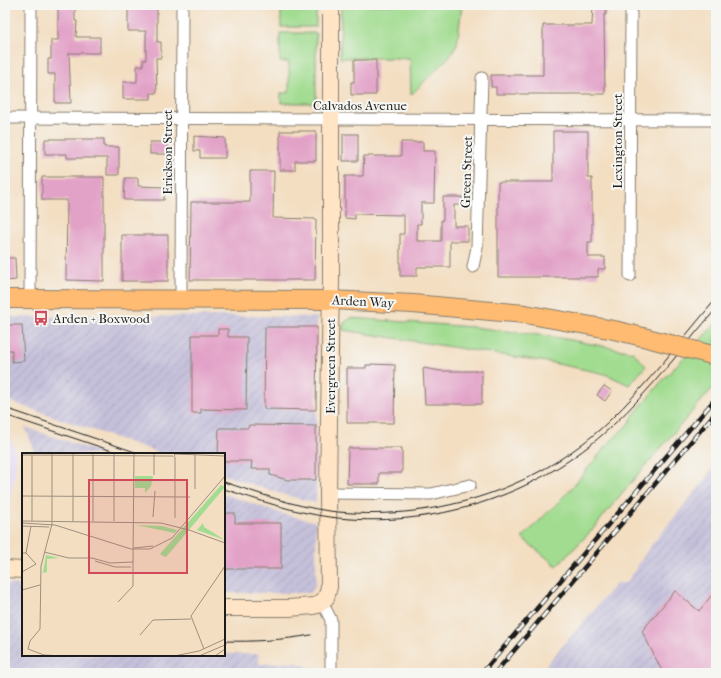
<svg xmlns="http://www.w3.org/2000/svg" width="721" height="678" viewBox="0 0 721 678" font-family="'IM FELL French Canon',serif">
	<defs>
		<pattern id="industrial-furrows" width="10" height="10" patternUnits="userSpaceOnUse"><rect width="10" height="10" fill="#c5c0da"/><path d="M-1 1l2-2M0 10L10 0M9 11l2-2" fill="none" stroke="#a9a4ba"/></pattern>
	</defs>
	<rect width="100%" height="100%" fill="#f6f6f2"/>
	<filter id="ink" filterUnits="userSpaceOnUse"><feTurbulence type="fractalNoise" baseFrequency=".025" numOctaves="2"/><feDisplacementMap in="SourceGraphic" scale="8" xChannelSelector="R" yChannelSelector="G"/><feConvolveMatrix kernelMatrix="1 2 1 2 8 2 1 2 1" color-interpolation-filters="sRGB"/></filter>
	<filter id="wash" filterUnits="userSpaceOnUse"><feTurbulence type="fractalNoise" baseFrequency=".012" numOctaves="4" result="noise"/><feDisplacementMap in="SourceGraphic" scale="16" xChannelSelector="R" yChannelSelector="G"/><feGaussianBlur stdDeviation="0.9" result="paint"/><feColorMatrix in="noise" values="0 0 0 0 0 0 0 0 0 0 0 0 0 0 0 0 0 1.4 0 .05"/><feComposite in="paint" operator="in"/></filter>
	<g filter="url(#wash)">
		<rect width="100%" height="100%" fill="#f3dec1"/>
		<path fill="#e1d4f3" d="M5,431L13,444L16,457L15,472L6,522L5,540Z"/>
		<g fill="url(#industrial-furrows)">
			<path d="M246,316L317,317L316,503L285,495L224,475V454H163L5,400V317Z"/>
			<path d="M25,427L104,454H34L33,447Z"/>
			<path d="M716,464V673H539L615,585L627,582L649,548L704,481Z"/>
			<path d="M224,494L283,514L316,522V583L312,591L310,593H224Z"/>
			<path d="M13,584L21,586L23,590V655H224V654H259V664L294,662L313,668V673H5V585Z"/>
		</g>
		<g fill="#a1dc90" stroke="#5e7c56">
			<rect x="281" y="5" width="35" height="22"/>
			<path d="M341,5H462L457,44L448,58L411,95L410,58H340Z"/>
			<path d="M280,33H316V103H281V93H289V62H280Z"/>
			<path d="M351,318L473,327L555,337L633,352L646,366L629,385L610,376L601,373L553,363L343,330L344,323Z"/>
			<path d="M716,323V384L622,493L594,528L557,566L522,538L568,492L610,442L630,422L635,413L661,382Z"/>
		</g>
		<g id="blocks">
			<g fill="#e2a1c7">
				<path d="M58,5H75V21H77L76,37H100V53H69L71,103H55V74H48V59H51V40H58Z"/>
				<path d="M128,5H157V42H161V58H156L157,93H151V99H123V82H137V66H143V60H146V31H128Z"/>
				<path d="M593,5H606V15H604L605,94H496V87H491V75H543V25H592Z"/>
				<path d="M354,60H376V95H351V82H354Z"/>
				<path d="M280,131H316V161H295V170H280Z"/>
				<path d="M553,131H588V178H592V242H588V257H605V269H598V277H498V182H553Z"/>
				<rect x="343" y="134" width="15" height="27"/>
				<path d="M194,136L225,138V158H200V151H194Z"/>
				<path d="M45,139H104V147H119V175H107V158H67V154H45Z"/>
				<rect x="150" y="142" width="17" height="12"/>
				<path d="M401,142H423V151H435L434,203H421V224H417V241H441V220H443V197H462V205H454V226H468V241H450V267H417V276H400V234H404V215L355,214V219L345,218V176H363L364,156H401Z"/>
				<path d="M250,171H274L273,218L316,219L315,280H190L191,202H250Z"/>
				<path d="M42,177H104V281L66,280L67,200H42Z"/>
				<path d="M125,178H138V186L164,187V200H124Z"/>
				<rect x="122" y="235" width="46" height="46"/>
				<path d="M5,258H15L16,280L5,281Z"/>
				<path d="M5,325H22L24,361L12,362V350H5Z"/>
				<path d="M265,327H317L316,410L264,409Z"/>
				<path d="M218,329H228V337H247L246,410L201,409V413H192V335H218Z"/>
				<path d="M371,364L395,365L394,423H347V368H366V365H371Z"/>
				<path d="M423,368L441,371H482V404H425Z"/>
				<path d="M604,386L612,391L605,401L597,395Z"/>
				<path d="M249,425L316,426V480H288L270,475V469H251L252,461H224V454H218L219,428H248Z"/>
				<path d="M348,448H402V473H379V484H347Z"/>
				<path d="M224,513H235V523H281V569H224Z"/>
				<path d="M716,590V673H666L661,669L642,631L675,591L699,611Z"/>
			</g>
		</g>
	</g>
	<g filter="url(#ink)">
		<use href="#blocks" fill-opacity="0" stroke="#887d6e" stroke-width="1"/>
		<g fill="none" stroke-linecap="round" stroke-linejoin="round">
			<g stroke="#887d6e" stroke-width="13">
				<g id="street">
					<path d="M5,118L716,120"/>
					<path d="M473,267L477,247L482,78"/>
					<path d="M630,276L631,5"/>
					<path d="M30,299L31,5"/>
					<path d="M181,299L182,5"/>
					<path d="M328,493L431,494L470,485"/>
					<path d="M322,602L331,620V673"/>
				</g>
			</g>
			<g stroke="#887d6e" stroke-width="18">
				<g id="secondary">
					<path d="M5,569L23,570"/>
					<path d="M224,608H289L313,606L318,605L326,598L329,587L328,493L331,279V5"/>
				</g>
			</g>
			<g stroke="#887d6e" stroke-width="20">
				<path id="primary" d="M5,299L330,300L413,304L525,314L614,330L647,338"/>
			</g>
			<use href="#street" stroke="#fff" stroke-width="11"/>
			<use href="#secondary" stroke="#ffe4c6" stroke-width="16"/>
			<use href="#primary" stroke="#ffbb71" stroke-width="18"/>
			<g stroke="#1c1c1c" stroke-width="1">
				<path d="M5,408L141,454"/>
				<path d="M5,415L121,454"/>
				<path d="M224,482C258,493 293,506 329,511C429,523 534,492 608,422C648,384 681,340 716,299"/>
				<path d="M224,489C258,500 293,512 329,517C431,530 537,497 612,426C650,391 682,348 716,309"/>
				<path d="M224,641C253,642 282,640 311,635"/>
			</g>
			<g stroke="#1c1c1c" stroke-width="4.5">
				<g id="rail">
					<path d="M482,673L716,398"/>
					<path d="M495,673L716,412"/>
				</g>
			</g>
			<use href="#rail" stroke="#f6f6f2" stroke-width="3" stroke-dasharray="9" stroke-linecap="butt"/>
			<g stroke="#887d6e" stroke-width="20" stroke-linecap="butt">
				<path id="primary-bridge" d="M647,338L716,356"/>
			</g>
			<use href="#primary-bridge" stroke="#ffbb71" stroke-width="18"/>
		</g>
	</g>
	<defs>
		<g id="bus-bare" transform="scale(1.2)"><path d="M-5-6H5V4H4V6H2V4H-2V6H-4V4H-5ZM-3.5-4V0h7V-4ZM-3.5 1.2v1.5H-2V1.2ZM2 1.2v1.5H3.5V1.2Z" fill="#d1495b" stroke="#f6f6f2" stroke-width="2.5" paint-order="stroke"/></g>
	</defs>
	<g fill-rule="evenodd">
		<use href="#bus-bare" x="41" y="318"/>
	</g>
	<g text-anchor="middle" stroke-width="4" stroke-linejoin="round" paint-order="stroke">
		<g font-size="13" fill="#1c1c1c" stroke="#f6f6f2">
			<text x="360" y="110">Calvados Avenue</text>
			<text transform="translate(617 141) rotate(-90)" y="5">Lexington Street</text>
			<text transform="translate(167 152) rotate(-90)" y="5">Erickson Street</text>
			<text transform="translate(466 172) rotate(-88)" y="5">Green Street</text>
			<text transform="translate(363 301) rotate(3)" y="5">Arden Way</text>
			<text transform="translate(330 366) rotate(-90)" y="5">Evergreen Street</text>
		</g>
		<g font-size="13" fill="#1c1c1c" stroke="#f6f6f2" text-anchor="start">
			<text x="53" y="323">Arden + Boxwood</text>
		</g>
	</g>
	<g transform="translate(22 453)">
		<rect width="203" height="203" fill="#f3dec1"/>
		<path d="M113,23H131L129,33L123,40V35H113ZM199,32L203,34L145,103L143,104L138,101ZM181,70L182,74L203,87L175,77ZM114,72L140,73L155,77L153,80ZM24,102L37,105L25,106V119L21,120Z" fill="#a1dc90"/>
		<path fill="none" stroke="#9d907f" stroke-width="1" d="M30,0V71L19,113L18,176L8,188L6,196L22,202L42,203M0,2L151,3M10,2V68M152,4L153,1L203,3M132,22V0M173,36V0M0,43L168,44M131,64L133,38M153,65V4M0,68L139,70L167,77L203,90M51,68V0M71,68V0M92,68V0M0,70L33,72L109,96H128L150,85L203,23M0,73L27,74M112,95L131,93M22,99L47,105H70L88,110L111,109L112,0M0,100H4L14,111M4,100L9,73M73,108L93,114H109M0,119L14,111M0,137L18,132M96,149L111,133V109M118,182L131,167L169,166M182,196L169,163L203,113M152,203L177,198L203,186M177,203L203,192M193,203L203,196"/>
		<path fill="#d1495b" fill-opacity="0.15" stroke="#d1495b" stroke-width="2" d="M67,27H165V120H67Z"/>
		<rect width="203" height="203" fill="none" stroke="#1c1c1c" stroke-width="2"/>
	</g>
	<rect width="721" height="678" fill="none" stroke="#f6f6f2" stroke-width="20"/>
</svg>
